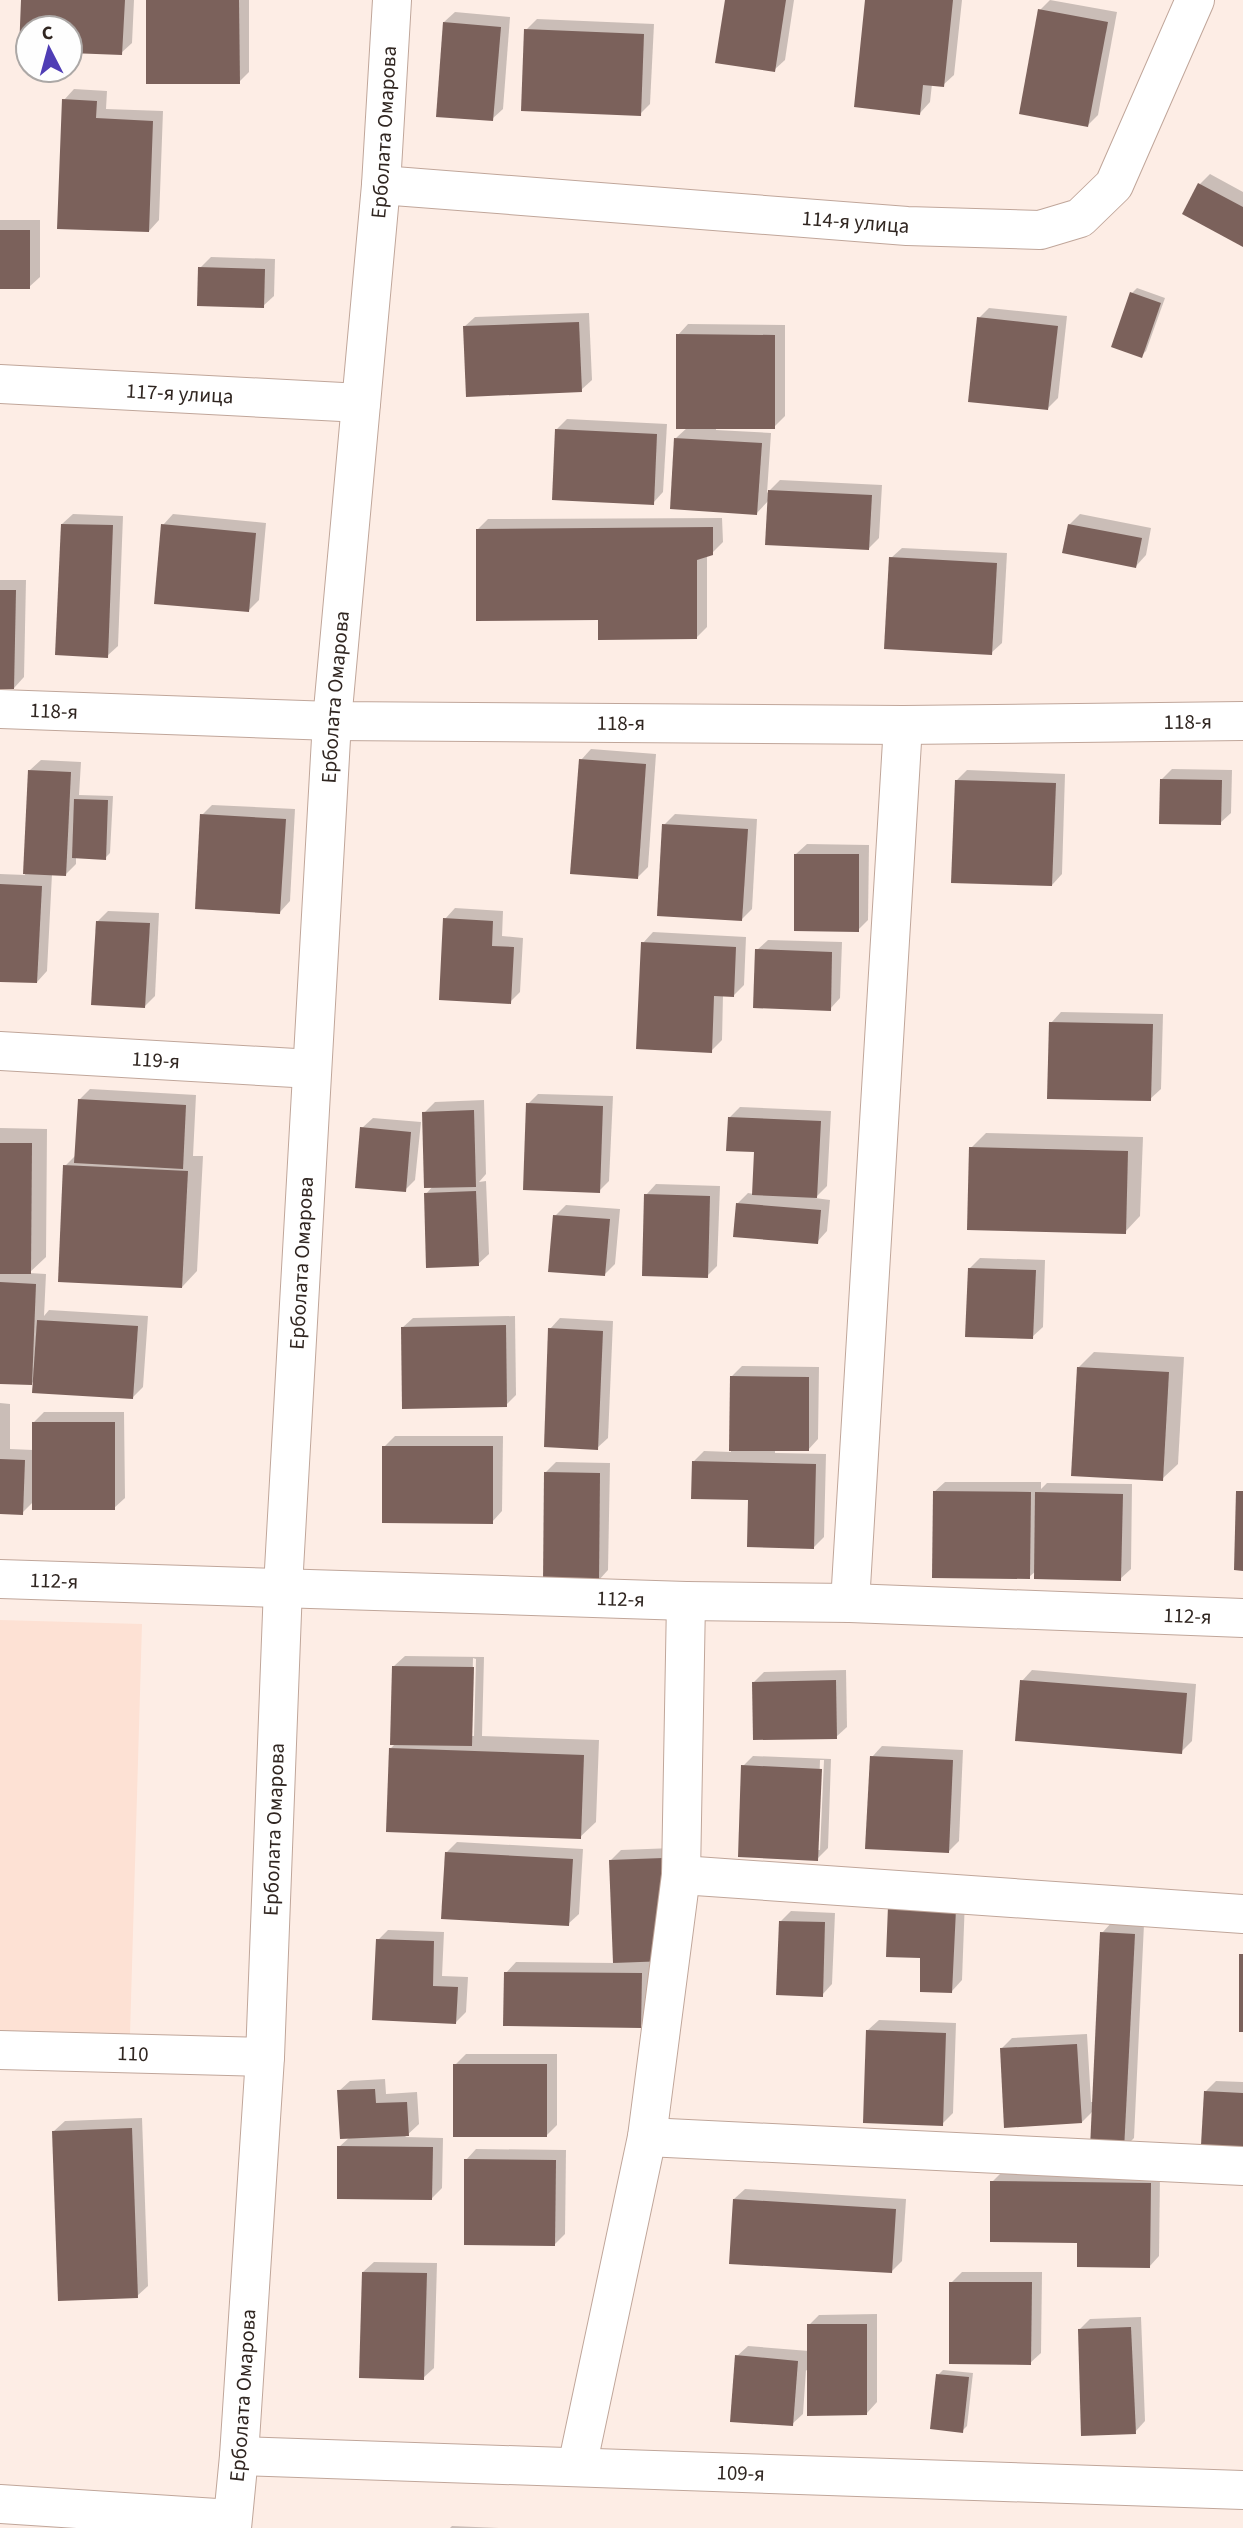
<svg xmlns="http://www.w3.org/2000/svg" width="1243" height="2528" viewBox="0 0 1243 2528" font-family="'Source Sans 3',sans-serif">
	<rect width="100%" height="100%" fill="#fdede5"/>
	<path fill="#fde1d4" d="M0,1620L142,1624L130,2035L0,2031Z"/>
	<g fill="#0003" fill-rule="evenodd">
		<path d="M23,0H134L132,43L121,53L70,51V28H28V49Z"/>
		<path d="M148,0H249V72L239,82Z"/>
		<path d="M727,0H794L785,60L774,70Z"/>
		<path d="M867,0H962L954,75L943,85L932,84L930,102L920,113Z"/>
		<path d="M1050,0L1117,12L1098,115L1088,125L1040,10Z"/>
		<path d="M455,12L510,17L503,109L492,119L444,22Z"/>
		<path d="M537,19L654,24L650,104L640,114L526,30Z"/>
		<path d="M74,89L107,91L106,109L163,111L159,220L149,231L64,100Z"/>
		<path d="M1210,174L1243,192V245L1200,184Z"/>
		<path d="M0,220H40V277L29,287H0Z"/>
		<path d="M211,257L275,259L274,296L263,306L200,268Z"/>
		<path d="M1137,288L1165,298L1146,351L1141,356L1132,293Z"/>
		<path d="M989,308L1067,316L1058,398L1048,408L979,318Z"/>
		<path d="M589,313L592,380L581,390L464,327L475,317Z"/>
		<path d="M688,324L785,325V416L774,427H716V430L771,433L767,493L780,480L882,485L879,538L869,548L769,500L756,514L676,438L688,427L678,335Z"/>
		<path d="M567,419L667,424L663,492L653,503L556,430Z"/>
		<path d="M73,514L123,516L118,646L107,656L62,524Z"/>
		<path d="M173,514L266,523L259,600L249,610L163,525Z"/>
		<path d="M1080,514L1151,528L1146,555L1136,566L1069,525Z"/>
		<path d="M722,518L723,542L712,553L707,555V627L697,637L599,618L478,529L488,519Z"/>
		<path d="M902,548L1007,553L1002,643L991,653L891,558Z"/>
		<path d="M0,580H26L24,677L14,688L0,687Z"/>
		<path d="M591,749L656,754L648,867L638,877L581,760Z"/>
		<path d="M41,760L81,762L79,795L113,796L110,853L105,858L76,857V864L65,875L52,874L47,971L37,982L0,980V874L25,875L30,770Z"/>
		<path d="M1172,769L1232,770L1231,813L1220,823L1161,780Z"/>
		<path d="M967,770L1065,774L1062,874L1052,885L956,781Z"/>
		<path d="M212,805L295,809L290,901L280,912L202,815Z"/>
		<path d="M675,814L757,819L752,909L742,919L664,825Z"/>
		<path d="M807,844L869,845L868,920L858,930L796,854Z"/>
		<path d="M455,908L503,911L502,936L523,938L520,992L510,1002L445,919Z"/>
		<path d="M108,911L159,913L155,996L144,1007L98,921Z"/>
		<path d="M653,932L746,937L744,985L733,996L723,995L722,1040L711,1051L643,943Z"/>
		<path d="M768,940L842,942L840,998L830,1009L757,950Z"/>
		<path d="M1061,1012L1163,1014L1161,1089L1150,1099L1051,1023Z"/>
		<path d="M90,1089L196,1095L193,1156H203L197,1271L182,1287L65,1166L76,1155L79,1100Z"/>
		<path d="M538,1094L613,1096L609,1181L599,1191L528,1104Z"/>
		<path d="M484,1100L486,1174L479,1182L486,1181L489,1254L478,1264L426,1194L433,1186L424,1113L435,1102Z"/>
		<path d="M740,1107L831,1111L827,1186L815,1198L830,1200L827,1231L817,1242L737,1204L748,1193L754,1194L756,1150L729,1118Z"/>
		<path d="M373,1118L421,1122L415,1180L405,1190L362,1128Z"/>
		<path d="M0,1128L47,1129L46,1257L29,1273L46,1274L44,1316L49,1310L148,1316L143,1387L133,1397L35,1380L31,1384L0,1382Z"/>
		<path d="M986,1133L1143,1137L1140,1216L1125,1232L971,1148Z"/>
		<path d="M656,1184L720,1186L717,1266L707,1276L646,1195Z"/>
		<path d="M566,1205L620,1209L615,1264L604,1275L555,1216Z"/>
		<path d="M980,1258L1045,1260L1043,1327L1032,1337L969,1269Z"/>
		<path d="M515,1316L516,1395L506,1405L402,1328L413,1318Z"/>
		<path d="M560,1318L613,1321L608,1438L597,1448L550,1329Z"/>
		<path d="M1094,1352L1184,1357L1178,1464L1162,1479L1078,1368Z"/>
		<path d="M742,1366L819,1367L818,1439L808,1450L775,1449V1453L826,1454L824,1537L814,1547L750,1498L694,1461L704,1451L731,1452V1377Z"/>
		<path d="M0,1403L10,1404V1449L33,1450L34,1422L44,1412H124L125,1498L114,1508L33,1502L22,1513H0Z"/>
		<path d="M395,1436H503L502,1511L492,1522L384,1447Z"/>
		<path d="M556,1462L610,1463L608,1570L598,1581L545,1473Z"/>
		<path d="M945,1482H1041V1489L1047,1483L1132,1484L1131,1569L1120,1579L1036,1571L1029,1577L934,1492Z"/>
		<path d="M405,1656L484,1657L482,1736L599,1740L596,1822L580,1837L391,1748L396,1743L394,1666ZM473,1658L476,1659L474,1736H471Z"/>
		<path d="M846,1670L847,1727L836,1737L754,1682L764,1672Z"/>
		<path d="M1032,1670L1196,1684L1192,1741L1181,1752L1022,1681Z"/>
		<path d="M882,1746L963,1750L959,1841L948,1852L872,1757Z"/>
		<path d="M753,1756L831,1759L828,1848L817,1859L743,1766ZM820,1760H824L820,1850H817Z"/>
		<path d="M457,1842L583,1849L579,1914L568,1924L446,1853Z"/>
		<path d="M673,1848L651,2016L640,2026L506,1973L516,1962L615,1963L611,1860L621,1850Z"/>
		<path d="M965,1899L962,1980L952,1991L922,1957Z"/>
		<path d="M791,1911L835,1913L832,1984L822,1995L781,1921Z"/>
		<path d="M1112,1922L1144,1924L1134,2138L1124,2148L1094,2110L1082,2122L1001,2049L1012,2038L1087,2034L1091,2102H1094L1102,1933Z"/>
		<path d="M388,1930L444,1932L442,1976L468,1977L466,2012L456,2022L378,1940Z"/>
		<path d="M879,2020L956,2023L953,2113L942,2124L868,2030Z"/>
		<path d="M466,2054H557V2125L547,2135L455,2065Z"/>
		<path d="M385,2079L386,2094L417,2092L419,2124L405,2137L443,2138L442,2188L432,2198L339,2147L350,2137L339,2091L350,2081Z"/>
		<path d="M1216,2081L1243,2082V2146L1206,2091Z"/>
		<path d="M142,2118L148,2286L137,2296L54,2131L65,2121Z"/>
		<path d="M476,2149L566,2150L565,2234L555,2244L466,2160Z"/>
		<path d="M1003,2171L1160,2174L1159,2256L1149,2267L1079,2241L992,2182Z"/>
		<path d="M745,2189L906,2199L902,2261L891,2272L734,2199Z"/>
		<path d="M374,2262L437,2263L434,2368L423,2378L363,2272Z"/>
		<path d="M962,2272H1042L1041,2353L1030,2363L951,2283Z"/>
		<path d="M877,2314V2402L867,2413L806,2370L803,2414L792,2424L737,2356L748,2346L809,2351V2325L819,2315Z"/>
		<path d="M1141,2317L1145,2421L1135,2432L1079,2330L1090,2319Z"/>
		<path d="M943,2370L973,2373L967,2426L962,2431L938,2375Z"/>
		<path d="M452,2526L499,2528H450Z"/>
	</g>
	<g fill="#7b615b">
		<path d="M21,0H125L122,55L70,53V28H28V51H19Z"/>
		<path d="M146,0H239L240,84H146Z"/>
		<path d="M725,0H786L775,72L715,63Z"/>
		<path d="M865,0H953L944,87L923,85L920,115L854,107Z"/>
		<path d="M1038,9L1108,22L1088,127L1019,114Z"/>
		<path d="M443,22L501,27L493,121L436,117Z"/>
		<path d="M524,29L644,34L641,116L521,111Z"/>
		<path d="M62,99L97,101L96,118L153,121L149,232L57,229Z"/>
		<path d="M1198,183L1243,207V247L1182,214Z"/>
		<rect x="0" y="230" width="30" height="59"/>
		<path d="M198,267L265,269L264,308L197,306Z"/>
		<path d="M1130,292L1161,303L1142,358L1111,347Z"/>
		<path d="M977,317L1058,326L1048,410L968,402Z"/>
		<path d="M579,322L582,392L466,397L463,326Z"/>
		<path d="M676,334L775,335V429H676Z"/>
		<path d="M555,429L657,434L654,505L552,500Z"/>
		<path d="M674,438L762,443L757,515L670,509Z"/>
		<path d="M768,490L872,495L869,550L765,545Z"/>
		<path d="M61,524L113,525L108,658L55,655Z"/>
		<path d="M161,524L256,533L249,612L154,604Z"/>
		<path d="M1068,524L1142,538L1136,568L1062,553Z"/>
		<path d="M713,527V555L697,560V639L598,640V620L476,621V529Z"/>
		<path d="M889,557L997,563L992,655L884,649Z"/>
		<path d="M0,590H16L14,689H0Z"/>
		<path d="M579,759L646,764L638,879L570,874Z"/>
		<path d="M28,770L71,772L66,876L23,874Z"/>
		<path d="M1160,779L1222,780L1221,825L1159,824Z"/>
		<path d="M955,780L1056,783L1052,886L951,883Z"/>
		<path d="M74,799L108,800L106,860L72,858Z"/>
		<path d="M200,814L286,819L280,914L195,909Z"/>
		<path d="M662,824L748,829L742,921L657,916Z"/>
		<path d="M794,854H859V932L794,931Z"/>
		<path d="M0,884L42,886L37,983L0,982Z"/>
		<path d="M443,918L493,921L492,946L514,947L511,1004L439,1000Z"/>
		<path d="M96,921L150,923L145,1008L91,1005Z"/>
		<path d="M641,942L736,947L734,997L714,996L712,1053L636,1049Z"/>
		<path d="M755,949L832,952L831,1011L753,1008Z"/>
		<path d="M1049,1022L1153,1024L1151,1101L1047,1099Z"/>
		<path d="M78,1099L186,1105L183,1169L74,1163Z"/>
		<path d="M526,1103L603,1106L600,1193L523,1190Z"/>
		<path d="M474,1110L476,1187L424,1188L422,1112Z"/>
		<path d="M728,1117L821,1121L817,1198L752,1195L754,1152L726,1151Z"/>
		<path d="M360,1127L411,1132L406,1192L355,1188Z"/>
		<path d="M0,1143H32L31,1274H0Z"/>
		<path d="M969,1147L1128,1151L1126,1234L967,1230Z"/>
		<path d="M63,1165L188,1171L182,1288L58,1282Z"/>
		<path d="M476,1191L479,1266L426,1268L424,1193Z"/>
		<path d="M644,1194L710,1196L708,1278L642,1276Z"/>
		<path d="M736,1203L821,1210L818,1244L733,1237Z"/>
		<path d="M553,1215L610,1219L605,1276L548,1272Z"/>
		<path d="M968,1268L1036,1270L1033,1339L965,1337Z"/>
		<path d="M0,1282L36,1284L32,1385L0,1384Z"/>
		<path d="M37,1320L138,1326L133,1399L32,1393Z"/>
		<path d="M506,1325L507,1407L402,1409L401,1327Z"/>
		<path d="M548,1328L603,1331L598,1450L544,1447Z"/>
		<path d="M1077,1367L1169,1372L1163,1481L1071,1476Z"/>
		<path d="M730,1376L809,1377V1451H729Z"/>
		<rect x="32" y="1422" width="83" height="88"/>
		<path d="M382,1446H493V1524L382,1523Z"/>
		<path d="M0,1459L25,1460L23,1515L0,1514Z"/>
		<path d="M692,1461L816,1464L814,1549L747,1547L748,1500L691,1499Z"/>
		<path d="M544,1472L600,1473L599,1583H543Z"/>
		<path d="M933,1491L1031,1492L1030,1579L932,1578Z"/>
		<path d="M1236,1491H1243V1571L1234,1570Z"/>
		<path d="M1035,1492L1123,1494L1121,1581L1034,1579Z"/>
		<path d="M392,1666L474,1667L472,1746L390,1745Z"/>
		<path d="M836,1680L837,1739L753,1740L752,1682Z"/>
		<path d="M1020,1680L1187,1693L1182,1754L1015,1741Z"/>
		<path d="M389,1748L584,1755L581,1839L386,1832Z"/>
		<path d="M870,1756L953,1760L949,1853L865,1849Z"/>
		<path d="M741,1765L822,1769L818,1861L738,1857Z"/>
		<path d="M445,1852L573,1859L569,1926L441,1919Z"/>
		<path d="M663,1858L667,1961L613,1963L609,1860Z"/>
		<path d="M888,1906L956,1909L952,1993L920,1992V1958L886,1957Z"/>
		<path d="M779,1921L825,1922L823,1997L776,1995Z"/>
		<path d="M1100,1932L1135,1934L1124,2150L1090,2148Z"/>
		<path d="M376,1939L434,1941L433,1986L458,1987L456,2024L372,2020Z"/>
		<rect x="1239" y="1954" width="4" height="78"/>
		<path d="M504,1972L642,1973L641,2028L503,2026Z"/>
		<path d="M866,2030L946,2033L943,2126L863,2123Z"/>
		<path d="M1077,2044L1082,2123L1004,2128L1000,2048Z"/>
		<rect x="453" y="2064" width="94" height="73"/>
		<path d="M375,2089L376,2103L407,2102L409,2136L340,2139L337,2090Z"/>
		<path d="M1204,2091L1243,2093V2147L1201,2145Z"/>
		<path d="M132,2128L138,2298L58,2301L52,2131Z"/>
		<path d="M337,2146L433,2147L432,2200L337,2199Z"/>
		<path d="M464,2159L556,2160L555,2246L464,2245Z"/>
		<path d="M990,2181L1151,2183L1150,2268L1077,2267V2243L990,2242Z"/>
		<path d="M733,2199L896,2209L892,2273L729,2264Z"/>
		<path d="M362,2272L427,2273L424,2380L359,2378Z"/>
		<path d="M949,2282H1032L1031,2365L949,2364Z"/>
		<path d="M807,2324H867V2415L807,2416Z"/>
		<path d="M1131,2327L1136,2434L1081,2436L1078,2329Z"/>
		<path d="M735,2355L798,2361L793,2426L730,2422Z"/>
		<path d="M936,2374L969,2377L963,2433L930,2429Z"/>
	</g>
	<g fill="none" stroke-linecap="round" stroke-linejoin="round">
		<g stroke="#c0a69a" stroke-width="40">
			<g id="minor">
				<path id="s1" d="M381,185L907,226L1040,230L1080,218L1114,185L1195,0"/>
				<path id="s2" d="M0,384L361,403"/>
				<path id="s3" d="M0,709L332,721L903,725L1243,721"/>
				<path id="s4" d="M0,1051L312,1069"/>
				<path id="s5" d="M0,1579L686,1601L850,1603L1243,1618"/>
				<path d="M850,1603L903,725"/>
				<path d="M681,1875L1243,1914"/>
				<path id="s6" d="M0,2050L265,2057"/>
				<path d="M647,2137L1243,2166"/>
				<path id="s7" d="M239,2456L1243,2490"/>
				<path d="M577,2467L647,2137L681,1875L686,1601"/>
				<path d="M0,2504L232,2519"/>
				<path id="s8" d="M232,2528L239,2456L265,2057L283,1587L332,721L381,185L392,0"/>
			</g>
		</g>
		<use href="#minor" stroke="#fff" stroke-width="38"/>
	</g>
	<g text-anchor="middle" stroke-width="7" stroke-linejoin="round" paint-order="stroke">
		<g font-size="21" fill="#302621" stroke="#fefefe">
			<text dy="7" stroke="none"><textPath href="#s8" startOffset="2401">Ерболата Омарова</textPath></text>
			<text dy="7" stroke="none"><textPath href="#s1" startOffset="476">114-я улица</textPath></text>
			<text dy="7" stroke="none"><textPath href="#s2" startOffset="180">117-я улица</textPath></text>
			<text dy="7" stroke="none"><textPath href="#s8" startOffset="1834">Ерболата Омарова</textPath></text>
			<text dy="7" stroke="none"><textPath href="#s3" startOffset="54">118-я</textPath></text>
			<text dy="7" stroke="none"><textPath href="#s3" startOffset="1188">118-я</textPath></text>
			<text dy="7" stroke="none"><textPath href="#s3" startOffset="621">118-я</textPath></text>
			<text dy="7" stroke="none"><textPath href="#s4" startOffset="156">119-я</textPath></text>
			<text dy="7" stroke="none"><textPath href="#s8" startOffset="1267">Ерболата Омарова</textPath></text>
			<text dy="7" stroke="none"><textPath href="#s5" startOffset="54">112-я</textPath></text>
			<text dy="7" stroke="none"><textPath href="#s5" startOffset="621">112-я</textPath></text>
			<text dy="7" stroke="none"><textPath href="#s5" startOffset="1188">112-я</textPath></text>
			<text dy="7" stroke="none"><textPath href="#s8" startOffset="700">Ерболата Омарова</textPath></text>
			<text dy="7" stroke="none"><textPath href="#s6" startOffset="133">110</textPath></text>
			<text dy="7" stroke="none"><textPath href="#s8" startOffset="133">Ерболата Омарова</textPath></text>
			<text dy="7" stroke="none"><textPath href="#s7" startOffset="502">109-я</textPath></text>
		</g>
	</g>
	<g transform="translate(49 49) rotate(354)"><circle r="33" fill="#fefefe" stroke="#aca8a6" stroke-width="2"/>
	<path d="M0-5L12 26L0 18L-12 26Z" fill="#4f3db5"/>
	<text y="-10" font-size="19" font-weight="bold" text-anchor="middle" fill="#302621">С</text>
	</g>
</svg>
